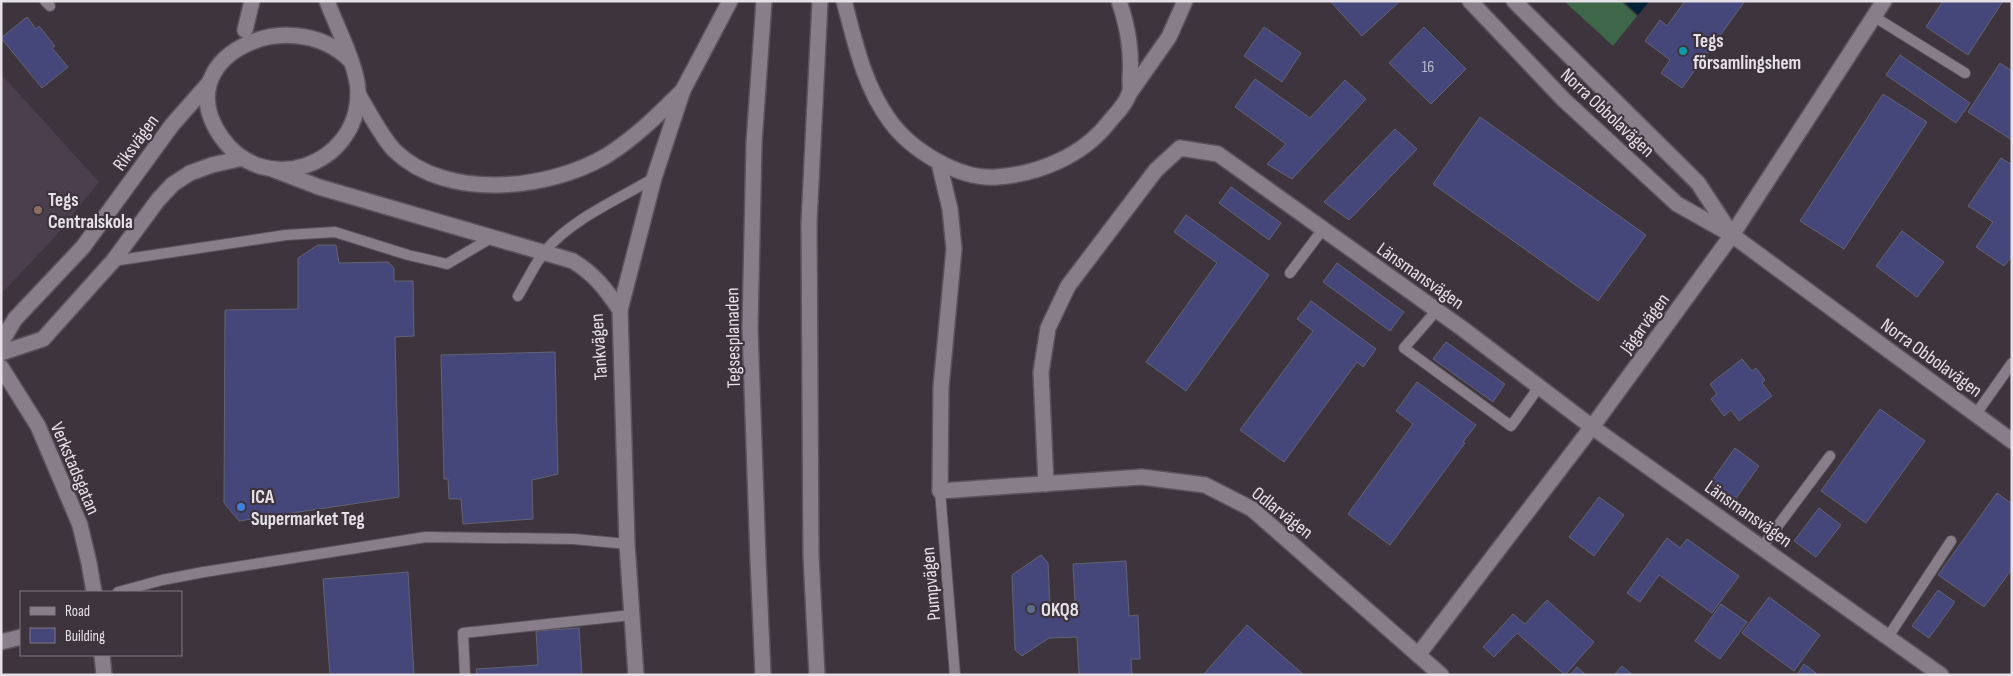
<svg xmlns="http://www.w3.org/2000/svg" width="2013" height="676" viewBox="0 0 2013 676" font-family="'Sofia Sans Condensed',sans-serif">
	<rect width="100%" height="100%" fill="#3d343e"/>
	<path fill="#4b3f4d" d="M1,74L99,182L53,239L1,294Z"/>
	<path fill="#3e6648" d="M1564,1H1621L1637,16L1613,46Z"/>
	<path fill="#042236" d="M1623,1H1648L1649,2L1638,15Z"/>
	<g fill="#45467a" stroke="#636471">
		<path d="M1330,1H1399V2L1362,36Z"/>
		<path d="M1685,1H1745L1682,88L1661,73L1670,60L1645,41L1660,20L1667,26Z"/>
		<path d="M1943,1H2003L1968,55L1926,27Z"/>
		<path d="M27,17L36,29L39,26L55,46L52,48L68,67L42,88L1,38Z"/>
		<path d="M1264,27L1301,53L1282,82L1244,56Z"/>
		<path d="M1424,27L1466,69L1431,104L1389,63Z"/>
		<path d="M1900,55L1970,103L1956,123L1886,75Z"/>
		<path d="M2000,63L2012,71V140L1968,112Z"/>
		<path d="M1255,79L1310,118L1345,80L1366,99L1292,179L1267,164L1286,144L1235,107Z"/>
		<path d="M1883,94L1927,122L1844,249L1800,221Z"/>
		<path d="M1480,117L1646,235L1598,301L1433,184Z"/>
		<path d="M1395,129L1417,149L1349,220L1324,202Z"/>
		<path d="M2001,158L2012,165V256L2004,266L1976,247L1993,222L1968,206Z"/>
		<path d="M1231,187L1281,223L1269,240L1219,203Z"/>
		<path d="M1186,215L1269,275L1186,391L1146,362L1217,263L1174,232Z"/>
		<path d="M1902,231L1944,262L1917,297L1876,266Z"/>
		<path d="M318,245H336L339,263L388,262L394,268V281H413L414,336L395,337L399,497L239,521L224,503L225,310L298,309V258Z"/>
		<path d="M1337,263L1404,312L1390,331L1323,282Z"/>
		<path d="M1311,301L1376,349L1363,367L1357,362L1284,462L1240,430L1313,331L1297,319Z"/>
		<path d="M1446,342L1505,384L1493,402L1433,359Z"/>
		<path d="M555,352L558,474L532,480L533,519L463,524L461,499H449L448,479H444L441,355Z"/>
		<path d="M1742,359L1752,371L1756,368L1765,380L1762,383L1772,396L1739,421L1731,410L1724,416L1711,399L1717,394L1710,384Z"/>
		<path d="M1417,382L1476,425L1463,442L1465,443L1390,545L1348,514L1413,424L1396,411Z"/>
		<path d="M1880,409L1925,441L1866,523L1821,491Z"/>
		<path d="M1735,448L1759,466L1734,501L1710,483Z"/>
		<path d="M1997,493L2012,504V569L1984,607L1938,575Z"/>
		<path d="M1599,497L1624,515L1594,556L1569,537Z"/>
		<path d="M1819,508L1841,525L1816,557L1794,541Z"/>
		<path d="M1667,538L1680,548L1687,539L1739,576L1712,613L1659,575L1640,602L1627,593Z"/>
		<path d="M1041,555L1048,563L1050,605L1075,604L1073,564L1126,561L1129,616L1138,615L1140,659H1131L1132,675H1079L1077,637L1049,638L1022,656L1015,650L1012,575Z"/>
		<path d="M408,572L414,675H330L323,579Z"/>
		<path d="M1938,590L1955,602L1929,638L1912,626Z"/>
		<path d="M1769,597L1820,635L1794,671L1742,633Z"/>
		<path d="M1547,600L1594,642L1565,675L1517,633L1494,657L1483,647L1513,614L1525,624Z"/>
		<path d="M1721,604L1747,622L1720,659L1695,641Z"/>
		<path d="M1247,625L1304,675H1203Z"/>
		<path d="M579,628L582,675H477L476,669L538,665L536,631Z"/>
		<path d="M1804,664L1816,673L1815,675H1797Z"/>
		<path d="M1622,666L1633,675H1614Z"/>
		<path d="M1577,667L1586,675H1570Z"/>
	</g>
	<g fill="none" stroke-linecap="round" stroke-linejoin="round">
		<g stroke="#5a535b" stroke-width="12">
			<g id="service">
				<path d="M45,1L50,6"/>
				<path d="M1873,16L1965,73"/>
				<path d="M113,261L286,235L335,232L408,255L447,264L491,238"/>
				<path d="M1290,273L1323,229"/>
				<path d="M518,296C527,281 535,263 546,250C572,219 619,199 654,178"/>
				<path d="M1437,310L1404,348L1511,426L1539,387"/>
				<path d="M1976,414L2012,363"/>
				<path d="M940,491L955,675"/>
				<path d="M1762,547L1830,456"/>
				<path d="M118,592L162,580L204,572L426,537L574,539L627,544"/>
				<path d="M1888,637L1951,541"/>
				<path d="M465,675L463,633L632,615"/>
			</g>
		</g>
		<g stroke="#5a535b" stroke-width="18">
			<g id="minor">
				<path d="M272,169L319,187L573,261C595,275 605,288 620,310L627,544L636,675"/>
				<path d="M1,367L38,426L80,525L89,563L94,592"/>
				<path d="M1046,484L1041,372L1048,328L1068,286L1156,170L1180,148L1218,154L1463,329L1592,427L1941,675"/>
				<path d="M940,491L1142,477L1205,485L1252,509L1441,675"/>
				<path d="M1,642L21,637"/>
				<path d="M102,655L104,675"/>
				<path d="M1418,655L1592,427L1732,235L1884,1"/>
			</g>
		</g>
		<g stroke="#5a535b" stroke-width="18">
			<g id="tertiary">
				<path d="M327,1C336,26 359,69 358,94C357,166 265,198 222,138C165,59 288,0 350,60"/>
				<path d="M1470,1L1564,100L1677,204L1732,235L2012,441"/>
				<path d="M1514,1L1698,183L1730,232"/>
				<path d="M245,30L252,1"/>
				<path d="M1,343L15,319L83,247L172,125L209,83"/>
				<path d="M1,353L43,339L113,261L158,200L173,184L190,173L212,165L243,158"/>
			</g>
		</g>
		<g stroke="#5a535b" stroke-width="18">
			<g id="secondary">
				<path d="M844,1C855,42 864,86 890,121C911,150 959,180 997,177C1038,174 1083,156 1109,122C1116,114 1126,104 1129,94C1131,90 1130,84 1130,79C1132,51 1128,28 1119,1"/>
				<path d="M358,94C368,110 382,138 395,151C447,201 548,190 606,156C635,138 659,114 683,90"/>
				<path d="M1129,94L1169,37L1185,1"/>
				<path d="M939,163L950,209L954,249L941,387L940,491"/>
				<path d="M620,310L654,178L683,90L730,1"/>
				<path d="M763,675L758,559L750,328L754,143L764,1"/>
				<path d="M817,675L811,556L809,223L820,1"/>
			</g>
		</g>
		<use href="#service" stroke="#887e89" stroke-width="10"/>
		<use href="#minor" stroke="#887e89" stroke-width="15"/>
		<use href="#tertiary" stroke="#887e89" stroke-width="15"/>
		<use href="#secondary" stroke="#887e89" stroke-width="15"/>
	</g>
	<circle fill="#0f9aa8" stroke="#3d343e" stroke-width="2" cx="1683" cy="51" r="5"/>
	<circle fill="#8d6e63" stroke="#3d343e" stroke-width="2" cx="38" cy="210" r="5"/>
	<circle fill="#3f7fe0" stroke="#3d343e" stroke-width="2" cx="241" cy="507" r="5"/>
	<circle fill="#5c6f8a" stroke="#3d343e" stroke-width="2" cx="1031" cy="609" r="5"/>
	<g text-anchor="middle" stroke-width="4.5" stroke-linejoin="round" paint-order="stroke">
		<g font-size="16" fill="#bebacc">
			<text x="1428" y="72">16</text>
		</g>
		<g font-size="19" font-weight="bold" fill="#e6e1e7" stroke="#3d343e" text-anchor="start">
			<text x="1693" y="47">Tegs<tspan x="1693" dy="22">församlingshem</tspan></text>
			<text x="48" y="206">Tegs<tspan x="48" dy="22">Centralskola</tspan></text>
			<text x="251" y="503">ICA<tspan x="251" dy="22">Supermarket Teg</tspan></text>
			<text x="1041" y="616">OKQ8</text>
		</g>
		<g font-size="19" fill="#e6e1e7" stroke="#3d343e">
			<text transform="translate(1608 112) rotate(43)" y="7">Norra Obbolavägen</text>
			<text transform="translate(135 142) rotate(-54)" y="7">Riksvägen</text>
			<text transform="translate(1421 275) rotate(35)" y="7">Länsmansvägen</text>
			<text transform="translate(1644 323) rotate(-54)" y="7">Jägarvägen</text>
			<text transform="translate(732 338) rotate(-91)" y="7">Tegsesplanaden</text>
			<text transform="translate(598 347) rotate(-94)" y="7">Tankvägen</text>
			<text transform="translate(1932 357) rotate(36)" y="7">Norra Obbolavägen</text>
			<text transform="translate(76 468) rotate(67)" y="7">Verkstadsgatan</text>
			<text transform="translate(1283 512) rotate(38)" y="7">Odlarvägen</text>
			<text transform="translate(1749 513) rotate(35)" y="7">Länsmansvägen</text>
			<text transform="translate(930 584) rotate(-95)" y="7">Pumpvägen</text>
		</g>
	</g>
	<rect width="2013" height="676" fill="none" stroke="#e6e1e7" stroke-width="5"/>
	<rect x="20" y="591" width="162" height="65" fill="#3d343e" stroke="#817982"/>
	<rect x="30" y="607" width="25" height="8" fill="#887e89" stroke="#817982"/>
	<text x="65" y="616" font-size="15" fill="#e6e1e7">Road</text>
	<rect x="30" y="628" width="25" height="15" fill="#45467a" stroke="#817982"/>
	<text x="65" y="641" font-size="15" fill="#e6e1e7">Building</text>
</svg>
